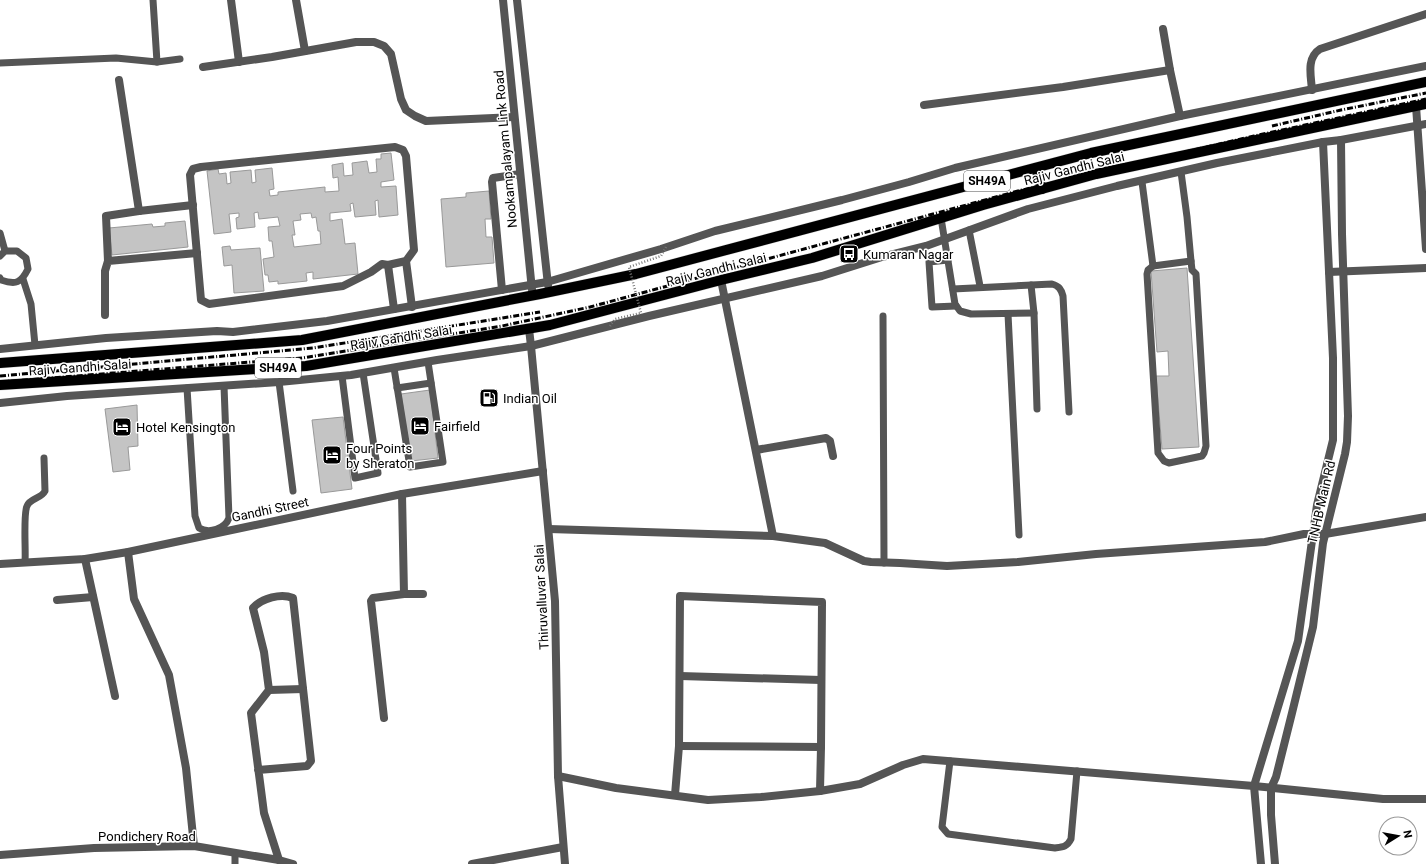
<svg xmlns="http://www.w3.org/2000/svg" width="1426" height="864" viewBox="0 0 1426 864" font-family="Roboto,sans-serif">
	<rect width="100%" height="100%" fill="#fff"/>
	<g fill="#c4c4c4" stroke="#999" fill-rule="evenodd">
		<path d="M391,153L394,180L381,182V187L396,186L398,215L379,217L378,200L375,201L376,215L355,217L353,203L350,204L351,211L330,213V221L342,219L345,244L355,243L358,274L313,279V272L306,273L307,281L278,284V281L269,282L268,275H265L263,259L274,257L272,241H269L268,227L280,226L278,217L259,219L258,212L254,213L255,227L237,229L236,218L239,217V213L229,214L231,232L214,234L207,171L218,169L219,174L226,173L227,184L231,183L230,172L251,170L252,183L256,182L255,170L272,168L274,189L269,190L270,196L278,195V192L325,187V192L339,191L338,177L333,178L332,165L343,163L344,176L353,175L352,163L367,161L369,173L377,172L376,159H381V154ZM311,213L312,218L316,217L318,231H320L321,244L294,247L292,235H295L293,221L301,220L300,214Z"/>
		<path d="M489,191L491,219H485L486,237H492L494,263L446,267L441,199L466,197V193Z"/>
		<path d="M185,221L188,247L112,255L109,228L152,224L153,227L165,226V223Z"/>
		<path d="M230,246L231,250L260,248L264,291L234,293L232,265L224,266L222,247Z"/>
		<path d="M1187,268L1199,447L1162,449L1156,376H1169L1168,351L1157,352L1151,271Z"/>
		<path d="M430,390L438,458L411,461L401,394Z"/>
		<path d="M137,405L138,446L128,447L130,470L113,472L105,409Z"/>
		<path d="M343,417L352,489L321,493L312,420Z"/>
	</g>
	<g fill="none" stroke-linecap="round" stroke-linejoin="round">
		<g stroke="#dbdbdb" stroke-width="11">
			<g id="primary">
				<path d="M1036,168L1042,189"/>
				<path d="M0,363L302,340L540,294L636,274L1091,153L1426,82"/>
				<path d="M0,385L306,366L550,325L721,280L812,258L983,205L1096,174L1426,104"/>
			</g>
		</g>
		<g stroke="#555" stroke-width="7">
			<path d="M153,0L157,62"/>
			<path d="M0,63L116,58L157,62L180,59"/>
			<path d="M1142,182L1153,266L1191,261L1187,217L1181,172"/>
			<path d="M941,218L955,304L960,311L971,314L1034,313"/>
			<path d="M969,230L980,286"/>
			<path d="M0,233L5,251"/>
			<path d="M0,256L5,251H17L26,258L28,269C21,283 16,285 1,280L0,278"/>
			<path d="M948,260L929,262L932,307L956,306"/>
			<path d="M1153,266L1148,270L1147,274L1158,453L1164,461L1169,463L1202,456L1204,453L1206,446L1196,274L1192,270L1191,261"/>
			<path d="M23,279L31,304L35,345"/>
			<path d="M1031,285L1034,313L1037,409"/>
			<path d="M953,289L1052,284C1059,286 1061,289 1063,296L1069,412"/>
			<path d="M1008,314L1019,535"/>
			<path d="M883,316L884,563"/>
			<path d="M394,368L410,467L443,462L428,362"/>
			<path d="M342,376L355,478L378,473L363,373"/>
			<path d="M279,382L293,491"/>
			<path d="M187,388L195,516L199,528C209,534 225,529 229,518L224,386"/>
			<path d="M397,388L431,383"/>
			<path d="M25,562C26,552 23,514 27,506C30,498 41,499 45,491L44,458"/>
			<path d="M950,761L942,827L948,834L1055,848C1063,847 1067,847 1071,839L1077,771"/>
			<path d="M235,854V864"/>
		</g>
		<g stroke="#555" stroke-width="8">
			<path d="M231,0L239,62"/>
			<path d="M296,0L305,51"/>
			<path d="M1163,29L1170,70L1180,116"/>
			<path d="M203,67L272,57L356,42H374L384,46L391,54L401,99L406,110L415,116L426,121L514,117"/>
			<path d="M1312,90C1311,76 1306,58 1320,49L1426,14"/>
			<path d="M924,105L1063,87L1170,70"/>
			<path d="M1416,106L1426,249"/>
			<path d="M395,147L403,150L406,156L414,250L406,261L388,265L382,264L371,272L343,286L209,304L201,300L190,175L193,169L201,167Z"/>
			<path d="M139,211L193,205"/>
			<path d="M108,261L106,216L139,211L119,80"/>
			<path d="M406,261L412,307"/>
			<path d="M388,265L394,309"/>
			<path d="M1329,272L1426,268"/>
			<path d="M721,280L773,536"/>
			<path d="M502,290L492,182L493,178L520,174"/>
			<path d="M105,315V271L108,261L197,253"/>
			<path d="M529,329L531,346L555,601L558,776L565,864"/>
			<path d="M756,450L826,438L830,441L833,456"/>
			<path d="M549,529L773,536L825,543L864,561L871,562L900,563L947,566L1018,562L1096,554L1265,542L1304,534H1325L1426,517"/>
			<path d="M128,552L134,599L169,675L186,768L194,846"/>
			<path d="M85,559L115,696"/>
			<path d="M0,564L85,559L128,552L402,494L543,471"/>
			<path d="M404,594H423"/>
			<path d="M57,600L93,597"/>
			<path d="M680,676L821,680"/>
			<path d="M269,690L303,689"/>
			<path d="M384,718L371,601L373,598L404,594L402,494"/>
			<path d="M679,746L821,747L820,791"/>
			<path d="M258,770L307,766L311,761L293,598C281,593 262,598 253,608L264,652L269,690L251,713L264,813L279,860"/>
			<path d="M558,776L616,788L708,800L761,797L820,791L860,784L903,765L923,759L1254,786L1383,799H1426"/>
			<path d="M675,795L679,746L680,596L822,602L821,747"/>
			<path d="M0,855L94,848L194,846L279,860L293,864"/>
			<path d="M472,864L563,847"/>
		</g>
		<g stroke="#555" stroke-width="8">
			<path d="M503,0L532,290"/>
			<path d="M517,0L548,285"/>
			<path d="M0,349L106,338L217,331L233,332L327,321L547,282L661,249L715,231L842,200L909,182L955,168L1180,116L1426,66"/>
			<path d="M0,403L67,396L279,382L351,375L437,360L531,346L649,316L822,276L882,257L926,246L1028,209L1117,186L1217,163L1323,142L1341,140L1426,124"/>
			<path d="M1261,864L1254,786L1298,641L1317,505L1333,440V358L1323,142"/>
			<path d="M1275,864L1271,815V788L1276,777L1292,713L1313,627L1323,543L1345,454L1347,442L1348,416L1342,234L1341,140"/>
		</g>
		<use href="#primary" stroke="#000" stroke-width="10"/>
		<g stroke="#000" stroke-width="3" stroke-dasharray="6 2 1 2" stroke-linecap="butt">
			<path d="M1272,126L1341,110L1426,93"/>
			<path d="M0,376L313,348L540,312"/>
			<path d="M0,382L302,358L502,326L590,307L1018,191L1254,136L1426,99"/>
		</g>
		<path stroke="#777" stroke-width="2.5" stroke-dasharray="1 2" stroke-linecap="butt" d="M610,326L615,319L641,313L629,267L661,256L666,247"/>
	</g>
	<defs>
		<g id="bus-square" transform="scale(1)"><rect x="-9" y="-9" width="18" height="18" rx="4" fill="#000" stroke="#fff"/><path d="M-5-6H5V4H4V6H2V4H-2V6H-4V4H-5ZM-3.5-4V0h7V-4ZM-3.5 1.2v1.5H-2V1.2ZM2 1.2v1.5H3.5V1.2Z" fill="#fff"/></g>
		<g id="fuel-square" transform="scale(1)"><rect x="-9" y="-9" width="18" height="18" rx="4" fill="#000" stroke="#fff"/><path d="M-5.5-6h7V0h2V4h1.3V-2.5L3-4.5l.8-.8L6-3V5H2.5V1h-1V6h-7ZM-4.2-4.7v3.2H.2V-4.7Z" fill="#fff"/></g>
		<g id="hotel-square" transform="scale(1)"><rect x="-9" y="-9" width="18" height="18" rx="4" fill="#000" stroke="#fff"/><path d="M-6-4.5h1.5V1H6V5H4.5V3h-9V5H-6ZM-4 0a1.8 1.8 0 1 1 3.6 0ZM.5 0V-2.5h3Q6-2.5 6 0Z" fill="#fff"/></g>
	</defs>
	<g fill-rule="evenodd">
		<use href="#bus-square" x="849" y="254"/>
		<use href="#fuel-square" x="489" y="398"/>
		<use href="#hotel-square" x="420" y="426"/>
		<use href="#hotel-square" x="122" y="427"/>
		<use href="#hotel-square" x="332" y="455"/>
	</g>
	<g text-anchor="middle" stroke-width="3" stroke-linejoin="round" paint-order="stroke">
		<g fill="#fff" stroke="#4c4c4c" stroke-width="1">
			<rect x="964" y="171" width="46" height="20" rx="3"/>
			<rect x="255" y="358" width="46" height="20" rx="3"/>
		</g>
		<g font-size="12" font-weight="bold" fill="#000">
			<text x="987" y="185">SH49A</text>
			<text x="278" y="372">SH49A</text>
		</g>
		<g font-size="13" fill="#000" stroke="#fff">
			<text transform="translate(505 149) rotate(-95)" y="5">Nookampalayam Link Road</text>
			<text transform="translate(1074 168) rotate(-14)" y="5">Rajiv Gandhi Salai</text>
			<text transform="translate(716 269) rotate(-14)" y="5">Rajiv Gandhi Salai</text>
			<text transform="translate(401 337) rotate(-9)" y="5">Rajiv Gandhi Salai</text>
			<text transform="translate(80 367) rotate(-4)" y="5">Rajiv Gandhi Salai</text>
			<text transform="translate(1321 502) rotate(-77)" y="5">TNHB Main Rd</text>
			<text transform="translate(270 509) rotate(-12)" y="5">Gandhi Street</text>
			<text transform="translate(541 597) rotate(-93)" y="5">Thiruvalluvar Salai</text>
			<text x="147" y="841">Pondichery Road</text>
		</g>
		<g font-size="13" fill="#000" stroke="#fff" text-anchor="start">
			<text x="863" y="259">Kumaran Nagar</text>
			<text x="503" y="403">Indian Oil</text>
			<text x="434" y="431">Fairfield</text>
			<text x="136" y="432">Hotel Kensington</text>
			<text x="346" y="453">Four Points<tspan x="346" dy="15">by Sheraton</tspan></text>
		</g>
	</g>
	<g transform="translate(1398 836) rotate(79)"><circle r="19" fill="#ffffff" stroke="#999999"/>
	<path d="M0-3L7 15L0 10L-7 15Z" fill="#000000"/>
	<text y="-6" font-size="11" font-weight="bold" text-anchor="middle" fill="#000000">N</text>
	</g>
</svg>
